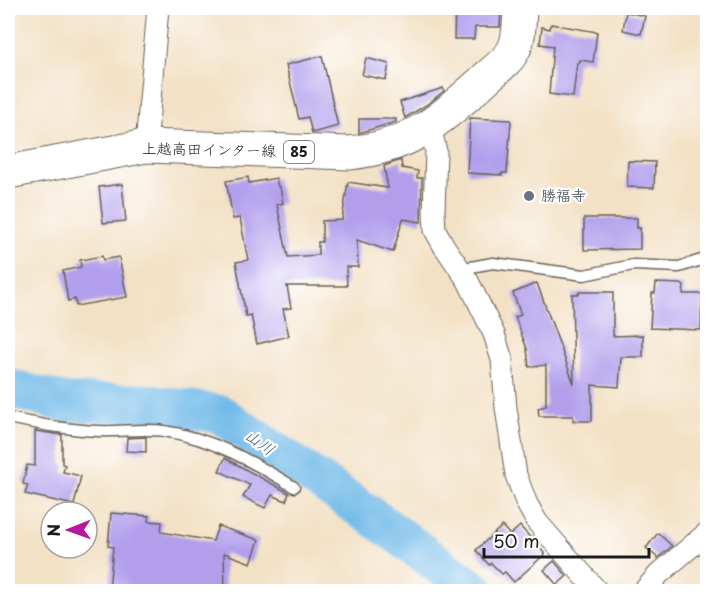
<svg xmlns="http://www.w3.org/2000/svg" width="715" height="599" viewBox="0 0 715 599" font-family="'Playpen Sans','Klee One',sans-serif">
	<rect width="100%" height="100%" fill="#fff"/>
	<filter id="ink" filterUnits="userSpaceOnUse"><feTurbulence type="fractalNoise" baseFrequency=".0167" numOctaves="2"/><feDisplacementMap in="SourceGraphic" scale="12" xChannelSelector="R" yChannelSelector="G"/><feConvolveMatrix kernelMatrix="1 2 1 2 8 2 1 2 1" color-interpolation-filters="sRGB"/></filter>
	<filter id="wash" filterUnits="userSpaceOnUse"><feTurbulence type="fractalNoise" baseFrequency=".008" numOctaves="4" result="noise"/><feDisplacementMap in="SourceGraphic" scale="24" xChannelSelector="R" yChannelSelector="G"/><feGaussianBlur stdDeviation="1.35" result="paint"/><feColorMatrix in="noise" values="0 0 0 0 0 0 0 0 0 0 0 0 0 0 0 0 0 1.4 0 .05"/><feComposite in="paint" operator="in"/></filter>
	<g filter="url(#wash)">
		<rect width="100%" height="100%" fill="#f3e1c5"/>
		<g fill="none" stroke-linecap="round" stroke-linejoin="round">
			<path stroke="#70b9e8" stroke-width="39" d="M8,388L66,403H144L220,414L373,517L477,592"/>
		</g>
		<g id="blocks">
			<g fill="#b19fec">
				<path d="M455,8H501L500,27H475L474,39H454Z"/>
				<path d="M626,12L645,16L641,34L623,30Z"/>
				<path d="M551,24L597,32L593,62L580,60L579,63H577L573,97L549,94L553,46L540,44L542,27L550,29Z"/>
				<path d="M322,56L338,126L312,133L308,117L299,119L286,65Z"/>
				<path d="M366,58L389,64L386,80L362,75Z"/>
				<path d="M443,88L444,91L426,105L405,118L400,102Z"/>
				<path d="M470,118L511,120L507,173H502V175L467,173Z"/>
				<path d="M359,119H396V122L359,133Z"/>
				<path d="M401,160L402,168L418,171L417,178H422L421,222L403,219L393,252L357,240L358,267H346L347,286H287L291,308L283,309L289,336L257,344L251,315L246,316L236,262L248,260L240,218L233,219L226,181L248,177L249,183L276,178L278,187H280L283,203L277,205L288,257L318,255V242H322V221L342,220L348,182L388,188L384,166Z"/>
				<path d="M628,161L655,162L654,188L627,187Z"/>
				<path d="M122,184L126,221L103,223L99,187Z"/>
				<path d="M584,218H637V228H640V249L584,250Z"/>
				<path d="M102,256L103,260L119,257L127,297L76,306L75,299L68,301L63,271L81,267L80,260Z"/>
				<path d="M537,283L574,384L572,294H579V292H613V336L643,335V357H621L619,387L592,385V421H573V416H539L538,408L546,406V365L529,367L527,349L515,317L521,315L513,293Z"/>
				<path d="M656,283L681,284L684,286L683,294H702L701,330L650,328L652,293H655Z"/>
				<path d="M35,431L62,435V464L65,465L63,472L81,476L74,505L25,494L28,485L23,484L27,465L35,466Z"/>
				<path d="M146,437V452L126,451L127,438Z"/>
				<path d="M225,458L289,493L286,501L272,495L265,508L243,497L250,485L219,471Z"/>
				<path d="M111,513L149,516L148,521L162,522L161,532L213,541L218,526L259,540L251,563L224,553L225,591H109L113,547L108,546Z"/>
				<path d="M502,526L510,535L520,526L545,554L514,582L505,572L502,574L491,563L489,565L476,550Z"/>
				<path d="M658,533L672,546L658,558L646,548Z"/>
				<path d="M554,561L567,576L557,585L544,570Z"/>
			</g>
		</g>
	</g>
	<g filter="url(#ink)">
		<use href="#blocks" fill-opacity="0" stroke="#676157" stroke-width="1.5"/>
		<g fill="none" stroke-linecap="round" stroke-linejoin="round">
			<g stroke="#676157" stroke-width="13">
				<g id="lane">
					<path d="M459,269L493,263L584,275L633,265L679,267L708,258"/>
					<path d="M8,418C38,424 68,430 99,431C120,432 143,428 164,431C212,438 253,462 294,487"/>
				</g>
			</g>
			<g stroke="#676157" stroke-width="23">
				<g id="street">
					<path d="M430,127L436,151L434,212L435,230L444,246L468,281L494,334L502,360L506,408L516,475L526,502L537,522L598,592"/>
					<path d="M146,146L158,8"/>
					<path d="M643,592L659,574L708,532"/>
				</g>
			</g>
			<g stroke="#676157" stroke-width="35">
				<path id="primary" d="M8,172L146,146L350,153C412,146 437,122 482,82C492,72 508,62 514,49C520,36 519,21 520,8"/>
			</g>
			<use href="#lane" stroke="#fff" stroke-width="10"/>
			<use href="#street" stroke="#fff" stroke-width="21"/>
			<use href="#primary" stroke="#fff" stroke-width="33"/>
		</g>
	</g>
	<circle fill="#6b7280" stroke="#fff" stroke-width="2" cx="529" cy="196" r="6"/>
	<g text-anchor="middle" stroke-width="4.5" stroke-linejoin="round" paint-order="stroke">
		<rect fill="#fff" stroke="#606060" stroke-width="1.5" x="284" y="141" width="30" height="22" rx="4.5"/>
		<g font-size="14" font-weight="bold" fill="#1c1c1c">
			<text x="299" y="157">85</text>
		</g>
		<g font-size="15" fill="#1c1c1c" stroke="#fff">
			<text transform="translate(209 150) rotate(1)" y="5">上越高田インター線</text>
		</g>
		<g font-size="15" font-weight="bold" fill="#5b616d" stroke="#fff" text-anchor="start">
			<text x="541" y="201">勝福寺</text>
		</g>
		<g font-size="16" font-style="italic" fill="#3e5b6e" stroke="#fff">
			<text transform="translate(260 442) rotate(35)" y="6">山川</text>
		</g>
	</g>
	<rect width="715" height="599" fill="none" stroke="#fff" stroke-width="30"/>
	<g transform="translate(69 530) rotate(269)"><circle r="28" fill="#ffffff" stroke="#a4a4a4" stroke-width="1.5"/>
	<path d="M0-4.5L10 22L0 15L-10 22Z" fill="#b5179e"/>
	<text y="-9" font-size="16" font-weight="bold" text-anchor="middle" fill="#1c1c1c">N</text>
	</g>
	<path d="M484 548v9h165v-9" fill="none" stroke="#1c1c1c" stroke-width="3"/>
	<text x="493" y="548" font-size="18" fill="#1c1c1c" stroke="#ffffff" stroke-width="4.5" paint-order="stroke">50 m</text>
</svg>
